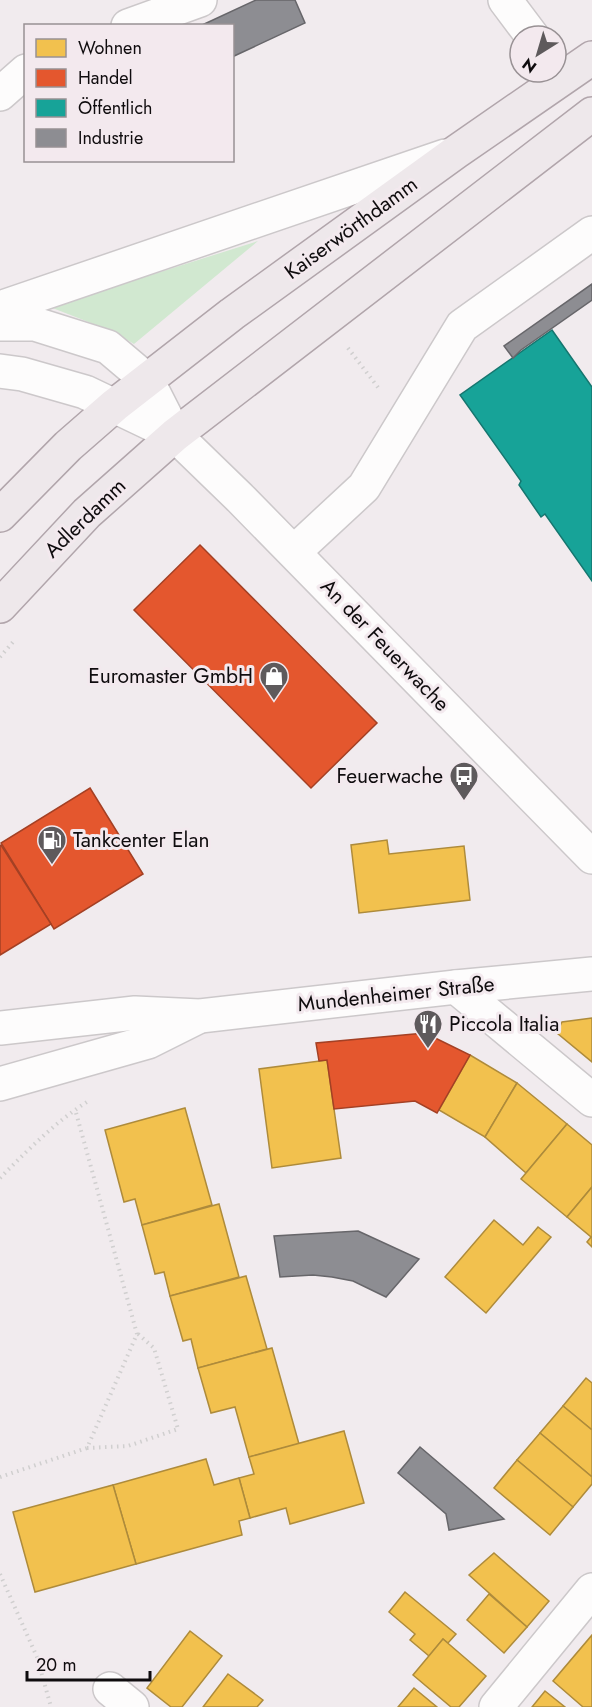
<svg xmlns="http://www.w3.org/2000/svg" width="592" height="1707" viewBox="0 0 592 1707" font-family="Jost,sans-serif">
	<rect width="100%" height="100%" fill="#f1ebee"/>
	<path fill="#d1e8d0" d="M258,241L134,344L114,332L50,307Z"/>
	<g fill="#f2c14e" stroke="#ae8b3b" stroke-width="1.5">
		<path d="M387,840L389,854L464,846L470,900L359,913L351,845Z"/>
		<path d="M592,1018V1062L557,1033L562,1022Z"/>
		<path d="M470,1055L517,1083L485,1137L439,1110Z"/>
		<path d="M327,1060L341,1158L272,1168L259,1069Z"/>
		<path d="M517,1083L567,1124L526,1173L485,1137Z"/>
		<path d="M185,1108L212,1205L142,1225L135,1199L124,1202L105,1130Z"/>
		<path d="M567,1124L592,1145V1187L567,1217L521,1179Z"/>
		<path d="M592,1187V1247L587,1242L591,1237L567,1217Z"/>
		<path d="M219,1204L239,1277L170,1296L164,1272L155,1274L142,1225Z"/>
		<path d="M494,1220L523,1245L538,1227L551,1237L486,1313L445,1277Z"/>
		<path d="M246,1276L267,1349L198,1368L191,1339L183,1341L170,1296Z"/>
		<path d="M272,1348L299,1444L249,1457L235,1407L211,1413L198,1368Z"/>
		<path d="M586,1378L592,1383V1430L563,1406Z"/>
		<path d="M563,1406L592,1430V1477L540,1433Z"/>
		<path d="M344,1431L364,1503L290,1524L286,1508L250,1518L239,1478L254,1474L249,1457Z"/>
		<path d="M540,1433L592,1477V1484L573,1507L517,1460Z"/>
		<path d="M206,1459L214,1485L239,1478L250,1518L239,1521L242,1535L136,1564L113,1485Z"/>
		<path d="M517,1460L573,1507L550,1535L494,1488Z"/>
		<path d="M113,1485L136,1564L35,1592L13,1512Z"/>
		<path d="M494,1553L549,1601L527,1627L469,1575Z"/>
		<path d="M405,1592L456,1634L448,1643L443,1639L429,1656L410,1640L415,1634L389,1612Z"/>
		<path d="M489,1594L527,1627L504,1653L467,1620Z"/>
		<path d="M190,1631L222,1656L182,1707H171L147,1688Z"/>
		<path d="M592,1635V1707H583L553,1681Z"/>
		<path d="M443,1639L486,1676L459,1707H451L413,1675Z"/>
		<path d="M228,1674L263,1700L257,1707H203Z"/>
		<path d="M414,1688L437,1707H398Z"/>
		<path d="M545,1691L565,1707H532Z"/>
	</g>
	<g fill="#e4572e" stroke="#a44024" stroke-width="1.5">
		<path d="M200,545L377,723L311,788L134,610Z"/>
		<path d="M90,788L143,874L54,929L1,843Z"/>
		<path d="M1,845L51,924L0,955V846Z"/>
		<path d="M425,1033L470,1055L437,1113L415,1101L334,1109L327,1060L319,1061L316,1043Z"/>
	</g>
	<path fill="#17a398" stroke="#15766f" stroke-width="1.5" d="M552,330L592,387V581L545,514L541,517L519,485L521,481L460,395Z"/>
	<g fill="#8d8d92" stroke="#67666a" stroke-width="1.5">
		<path d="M256,0H295L305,23L232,57V26H200Z"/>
		<path d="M592,284V300L521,350L513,358L504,346Z"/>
		<path d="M358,1231L419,1259L386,1297L353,1281L332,1277L313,1275L280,1277L274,1236Z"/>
		<path d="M420,1447L468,1488L504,1519L449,1530L446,1514L398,1473Z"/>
	</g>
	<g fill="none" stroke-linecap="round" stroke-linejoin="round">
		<g stroke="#ccc8ca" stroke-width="36">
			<g id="minor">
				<path d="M505,0L532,36"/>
				<path d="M128,26L200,0"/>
				<path d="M0,94L26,71"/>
				<path d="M0,308L445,156"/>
				<path d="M0,324H35L108,347L147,380L175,435"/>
				<path d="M0,371L22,374L85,392L175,435L240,498L592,857"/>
				<path d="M294,552L364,487L462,326L592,233"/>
				<path d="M456,987L592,1100"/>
				<path d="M0,1028L135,1013L200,1016L456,987L592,974"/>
				<path d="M0,1084L148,1042L196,1018"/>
				<path d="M110,1689L132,1707"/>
				<path d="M496,1707L592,1590"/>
			</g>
		</g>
		<g stroke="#b1a5ab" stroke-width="36">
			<g id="major">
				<path d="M0,515L68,446L115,405L232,314L456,152L592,58"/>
				<path d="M0,606L87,513L175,435L592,114"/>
			</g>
		</g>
		<g stroke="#d0cfcf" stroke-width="4" stroke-dasharray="1.5 4.5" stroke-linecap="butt">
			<path d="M348,348L380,390"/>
			<path d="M0,657L13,642"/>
			<path d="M0,1178C28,1150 56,1121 90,1100"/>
			<path d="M87,1448L128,1446L178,1429L154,1348L138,1334"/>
			<path d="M0,1477L87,1448L137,1334L75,1109"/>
			<path d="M0,1574L37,1657L51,1707"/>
		</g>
		<use href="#minor" stroke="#fdfcfc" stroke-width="33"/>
		<use href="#major" stroke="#eee8eb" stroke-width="33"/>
	</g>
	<defs>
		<g id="shop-pin" transform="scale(1.5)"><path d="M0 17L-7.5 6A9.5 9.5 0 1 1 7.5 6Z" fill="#5e5a5c" stroke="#f3e9ee"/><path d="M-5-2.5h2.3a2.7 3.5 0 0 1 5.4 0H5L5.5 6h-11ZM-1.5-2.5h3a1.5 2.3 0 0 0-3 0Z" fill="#fff"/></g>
		<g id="bus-pin" transform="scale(1.5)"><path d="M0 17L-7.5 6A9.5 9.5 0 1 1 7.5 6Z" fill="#5e5a5c" stroke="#f3e9ee"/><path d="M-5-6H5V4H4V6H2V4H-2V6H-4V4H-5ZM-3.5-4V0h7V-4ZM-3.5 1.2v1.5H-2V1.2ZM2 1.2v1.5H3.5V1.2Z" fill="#fff"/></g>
		<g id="fuel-pin" transform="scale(1.5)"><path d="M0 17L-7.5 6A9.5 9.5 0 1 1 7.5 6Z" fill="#5e5a5c" stroke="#f3e9ee"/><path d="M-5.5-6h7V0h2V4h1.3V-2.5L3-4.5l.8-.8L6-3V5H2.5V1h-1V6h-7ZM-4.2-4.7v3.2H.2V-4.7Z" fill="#fff"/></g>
		<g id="restaurant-pin" transform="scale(1.5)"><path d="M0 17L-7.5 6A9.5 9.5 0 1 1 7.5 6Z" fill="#5e5a5c" stroke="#f3e9ee"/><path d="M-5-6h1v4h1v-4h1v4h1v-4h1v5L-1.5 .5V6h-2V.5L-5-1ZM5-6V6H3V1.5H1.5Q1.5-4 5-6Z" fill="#fff"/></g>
	</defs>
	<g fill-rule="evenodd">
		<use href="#shop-pin" x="274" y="676"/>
		<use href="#bus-pin" x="464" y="776"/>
		<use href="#fuel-pin" x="52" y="840"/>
		<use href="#restaurant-pin" x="428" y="1024"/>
	</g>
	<g text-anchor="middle" stroke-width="6" stroke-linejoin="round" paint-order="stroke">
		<g font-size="21" fill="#0f0c0e" stroke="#f3e9ee">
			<text transform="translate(351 228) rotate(-36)" y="7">Kaiserwörthdamm</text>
			<text transform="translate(85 518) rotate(-44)" y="7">Adlerdamm</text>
			<text transform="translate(385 645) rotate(46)" y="7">An der Feuerwache</text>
			<text transform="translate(396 994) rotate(-6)" y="7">Mundenheimer Straße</text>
		</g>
		<g font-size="21" fill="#0f0c0e" stroke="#f3e9ee" text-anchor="end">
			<text x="253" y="683">Euromaster GmbH</text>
			<text x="443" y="783">Feuerwache</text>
			<text x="73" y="847" text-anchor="start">Tankcenter Elan</text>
			<text x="449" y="1031" text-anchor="start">Piccola Italia</text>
		</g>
	</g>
	<rect x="24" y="24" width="210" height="138" fill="#f3e9ee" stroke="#989194" stroke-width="1.5"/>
	<rect x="36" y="39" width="30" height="18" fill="#f2c14e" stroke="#989194" stroke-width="1.5"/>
	<text x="78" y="54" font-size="18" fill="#0f0c0e">Wohnen</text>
	<rect x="36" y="69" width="30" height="18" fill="#e4572e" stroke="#989194" stroke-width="1.5"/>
	<text x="78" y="84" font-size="18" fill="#0f0c0e">Handel</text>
	<rect x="36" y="99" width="30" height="18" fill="#17a398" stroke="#989194" stroke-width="1.5"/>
	<text x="78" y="114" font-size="18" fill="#0f0c0e">Öffentlich</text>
	<rect x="36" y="129" width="30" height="18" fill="#8d8d92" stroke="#989194" stroke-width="1.5"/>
	<text x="78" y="144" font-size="18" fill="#0f0c0e">Industrie</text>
	<g transform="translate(538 54) rotate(217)"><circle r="28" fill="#f3e9ee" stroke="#989194" stroke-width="1.5"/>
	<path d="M0-4.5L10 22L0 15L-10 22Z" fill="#5e5a5c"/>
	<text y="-9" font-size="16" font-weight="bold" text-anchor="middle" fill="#0f0c0e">N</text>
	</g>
	<path d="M27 1671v9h123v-9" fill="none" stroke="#0f0c0e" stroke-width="3"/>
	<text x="36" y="1671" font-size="18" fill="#0f0c0e" stroke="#f3e9ee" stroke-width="4.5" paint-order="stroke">20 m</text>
</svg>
